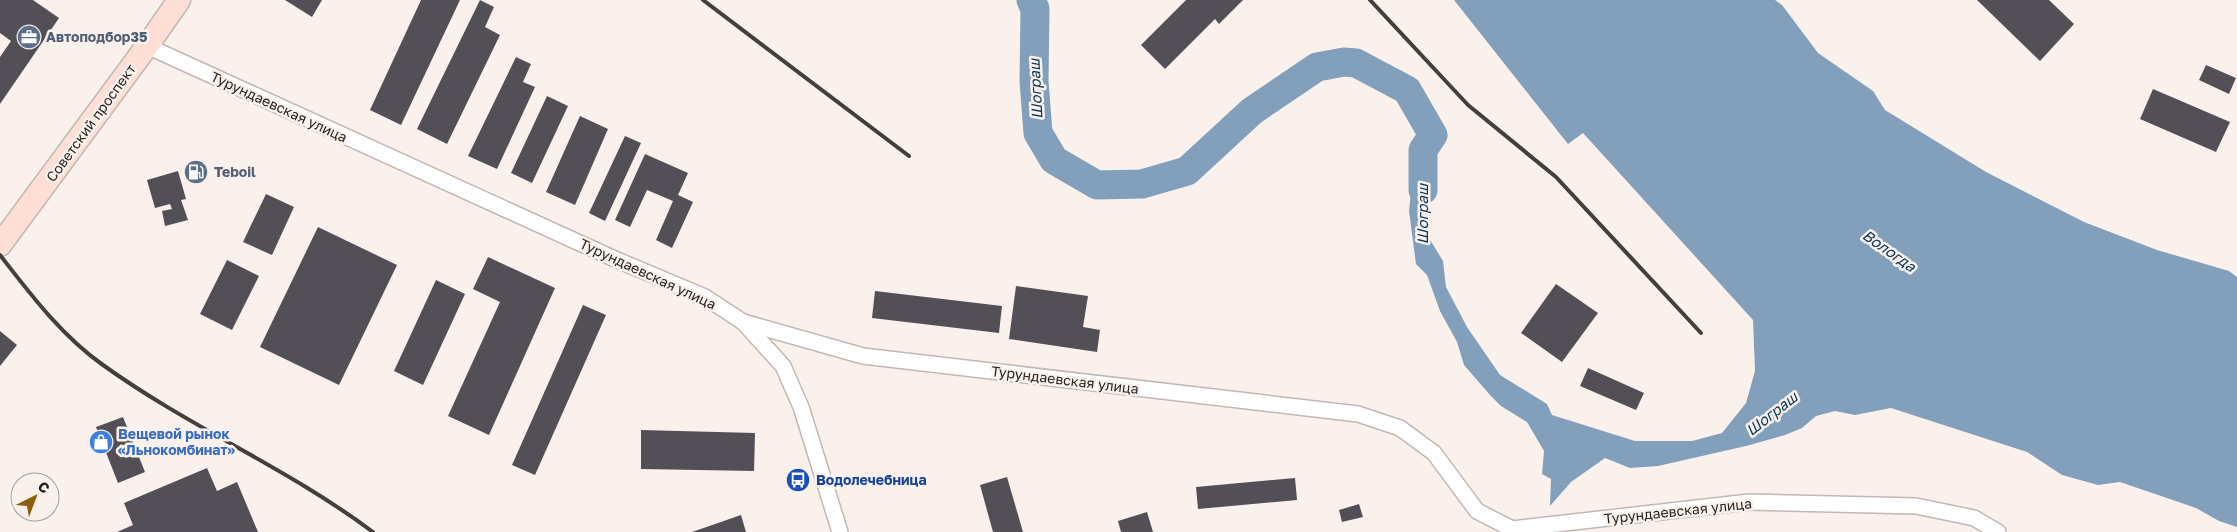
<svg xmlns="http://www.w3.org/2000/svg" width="2237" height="532" viewBox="0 0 2237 532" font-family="'Golos Text',sans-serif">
	<rect width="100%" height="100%" fill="#fbf1ec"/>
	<path fill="#829fbb" d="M1454,0H1775L1782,5L1818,53L1873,91L1885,110L1986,172L2084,222L2157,250L2229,271L2237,277V527L2219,521L2196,508L2120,482L2098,485L2062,475L2027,452L1891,408L1855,415L1835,411L1816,416L1802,428L1785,435L1746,446L1658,466L1630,468L1605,458L1571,482L1550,506L1551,479L1542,474L1544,451L1527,422L1501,406L1490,395L1464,365L1457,342L1440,311L1427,275L1416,264L1409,211L1413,173L1423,150L1428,170L1429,238L1443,261L1446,287L1467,327L1500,375L1547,404L1552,415L1635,441H1692L1722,433L1746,403L1755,371L1753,320L1583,133L1568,144Z"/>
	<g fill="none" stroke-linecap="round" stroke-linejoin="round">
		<path stroke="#829fbb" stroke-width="29" d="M1031,0L1035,9L1034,81L1038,133L1054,160L1097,185L1142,184L1187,171L1252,111L1317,67L1344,62L1356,63L1407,90L1433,135L1423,150V190"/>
	</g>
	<g fill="#524f56">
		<path d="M0,0H33L59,18L0,104V57L11,41L0,33Z"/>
		<path d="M285,0H322L312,17Z"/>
		<path d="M421,0H460L401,125L370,110Z"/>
		<path d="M480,0L494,7L485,27L500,35L447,144L417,129Z"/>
		<path d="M1186,0H1243L1219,24L1215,19L1165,69L1141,45Z"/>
		<path d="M1977,0H2049L2074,24L2040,61Z"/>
		<path d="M516,57L531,64L523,82L535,87L497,169L468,156Z"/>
		<path d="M2206,65L2236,78L2229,94L2199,80Z"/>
		<path d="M2153,89L2230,122L2216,152L2140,119Z"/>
		<path d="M547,96L568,106L532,183L511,173Z"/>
		<path d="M580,116L608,129L575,205L546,192Z"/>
		<path d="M625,136L641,143L605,221L589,213Z"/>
		<path d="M645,154L688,173L678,195L693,202L672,248L656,240L673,201L647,190L630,227L615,220Z"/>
		<path d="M178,171L186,199L181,200L188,220L165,226L162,211L172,209L170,204L155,208L147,180Z"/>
		<path d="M266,194L294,207L272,255L243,242Z"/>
		<path d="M318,227L397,265L339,385L260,347Z"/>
		<path d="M488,257L555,288L489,435L448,416L500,302L473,289Z"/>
		<path d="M227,260L259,276L232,330L200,314Z"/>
		<path d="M436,280L465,294L423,385L394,371Z"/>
		<path d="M1556,284L1598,313L1562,362L1521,333Z"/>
		<path d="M1016,286L1088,296L1083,327L1100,330L1097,352L1009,339Z"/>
		<path d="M875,291L1002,306L999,333L872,318Z"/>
		<path d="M583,305L606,315L535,475L512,465Z"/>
		<path d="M0,331L17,345L0,366Z"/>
		<path d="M1588,368L1644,393L1636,410L1580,386Z"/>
		<path d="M123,417L145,472L118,483L96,427Z"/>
		<path d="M641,430L755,433L754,471L641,469Z"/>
		<path d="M207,468L217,491L237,482L258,532H117L133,525L124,503Z"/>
		<path d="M1007,477L1023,532H993L980,485Z"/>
		<path d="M1295,478L1297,500L1198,509L1196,487Z"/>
		<path d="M1359,504L1363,517L1342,522L1339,510Z"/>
		<path d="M1147,512L1153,532H1121L1118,521Z"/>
		<path d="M741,515L746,532H692Z"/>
	</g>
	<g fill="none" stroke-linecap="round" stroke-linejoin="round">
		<g stroke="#c1b7b3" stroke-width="18">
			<g id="street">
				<path d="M147,46L617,260L705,297L743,322L863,356L1358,414L1400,428L1434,453L1477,511L1512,529L1749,502L1916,506L1974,518L1998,532"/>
				<path d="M743,322L783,366L801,407L840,532"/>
			</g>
		</g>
		<g stroke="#c1b7b3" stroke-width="25">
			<path id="secondary" d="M0,245L147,46L179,0"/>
		</g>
		<use href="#street" stroke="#fff" stroke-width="15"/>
		<use href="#secondary" stroke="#fddfd5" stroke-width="22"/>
		<g stroke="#433f3d" stroke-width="4">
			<path d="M703,0L909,156"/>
			<path d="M1370,0L1468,105L1556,177L1701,333"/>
			<path d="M0,255C31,295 62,336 103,365C189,427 289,469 373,532"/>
		</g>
	</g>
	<defs>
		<g id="office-disc" transform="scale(1.25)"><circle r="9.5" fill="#5c6f8a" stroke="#fbf1ec"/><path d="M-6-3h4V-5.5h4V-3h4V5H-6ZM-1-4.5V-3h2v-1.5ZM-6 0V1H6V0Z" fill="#fff"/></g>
		<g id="fuel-disc" transform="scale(1.25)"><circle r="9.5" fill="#5c6f8a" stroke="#fbf1ec"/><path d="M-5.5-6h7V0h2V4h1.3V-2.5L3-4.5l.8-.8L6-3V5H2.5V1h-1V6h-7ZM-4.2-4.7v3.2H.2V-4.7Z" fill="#fff"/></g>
		<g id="shop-disc" transform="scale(1.25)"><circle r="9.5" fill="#3f7fe0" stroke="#fbf1ec"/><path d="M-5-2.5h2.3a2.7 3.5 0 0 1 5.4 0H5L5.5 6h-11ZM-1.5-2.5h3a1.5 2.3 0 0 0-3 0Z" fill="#fff"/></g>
		<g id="bus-disc" transform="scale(1.25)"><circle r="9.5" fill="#1a4fb4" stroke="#fbf1ec"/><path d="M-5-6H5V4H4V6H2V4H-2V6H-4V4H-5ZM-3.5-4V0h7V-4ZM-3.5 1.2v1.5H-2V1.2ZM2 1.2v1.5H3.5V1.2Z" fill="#fff"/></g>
	</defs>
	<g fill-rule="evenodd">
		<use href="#office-disc" x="29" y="37"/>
		<use href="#fuel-disc" x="196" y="172"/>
		<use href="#shop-disc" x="101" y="442"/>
		<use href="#bus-disc" x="798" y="480"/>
	</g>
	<g text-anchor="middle" stroke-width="5" stroke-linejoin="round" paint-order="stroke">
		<g font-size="14" font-weight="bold" fill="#4e5e75" stroke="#fbf1ec" text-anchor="start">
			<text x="46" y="42">Автоподбор35</text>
			<text x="214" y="177">Teboil</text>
		</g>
		<g font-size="14" fill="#221f1d" stroke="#fbf1ec">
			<text transform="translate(279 107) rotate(25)" y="5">Турундаевская улица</text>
			<text transform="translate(91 123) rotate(-54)" y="5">Советский проспект</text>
			<text transform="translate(648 274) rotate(25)" y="5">Турундаевская улица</text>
			<text transform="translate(1065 380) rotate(7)" y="5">Турундаевская улица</text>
			<text transform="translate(1678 511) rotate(-6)" y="5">Турундаевская улица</text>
		</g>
		<g font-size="14" font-weight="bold" fill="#366cbe" stroke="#fbf1ec" text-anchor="start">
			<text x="118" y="439">Вещевой рынок<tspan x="118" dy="16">«Льнокомбинат»</tspan></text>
		</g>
		<g font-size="14" font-weight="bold" fill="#164399" stroke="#fbf1ec" text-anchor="start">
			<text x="816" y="485">Водолечебница</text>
		</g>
		<g font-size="15" font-style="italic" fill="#05365c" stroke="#fbf1ec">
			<text transform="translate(1036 89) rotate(-93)" y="5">Шограш</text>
			<text transform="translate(1423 214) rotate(-90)" y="5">Шограш</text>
			<text transform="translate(1889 251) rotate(35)" y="5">Вологда</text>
			<text transform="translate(1772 414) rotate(-38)" y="5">Шограш</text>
		</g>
	</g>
	<g transform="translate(35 497) rotate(42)"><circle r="24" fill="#fbf1ec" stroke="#a49d99"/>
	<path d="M0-4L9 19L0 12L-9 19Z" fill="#8d5d07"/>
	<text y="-8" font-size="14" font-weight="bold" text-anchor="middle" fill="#221f1d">С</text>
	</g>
</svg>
